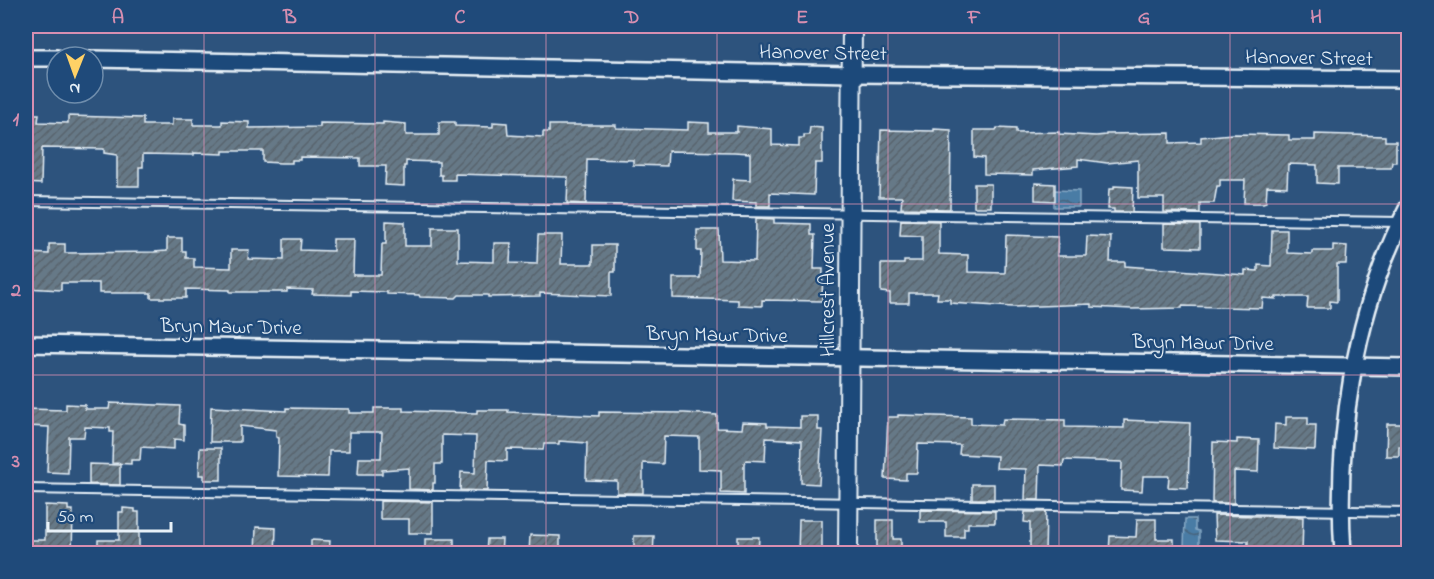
<svg xmlns="http://www.w3.org/2000/svg" width="1434" height="579" viewBox="0 0 1434 579" font-family="'Indie Flower',sans-serif">
	<defs>
		<pattern id="water-waves" width="16" height="10" patternUnits="userSpaceOnUse" patternTransform="scale(1.5)"><rect width="16" height="10" fill="#487ba5"/><path d="M0 5q4-4 8 0t8 0" fill="none" stroke="#47647c"/></pattern>
		<pattern id="building-hatch" width="6" height="6" patternUnits="userSpaceOnUse" patternTransform="scale(1.5)"><rect width="6" height="6" fill="#667987"/><path d="M-1 1l2-2M0 6l6-6M5 7l2-2" fill="none" stroke="#58636c"/></pattern>
	</defs>
	<rect width="100%" height="100%" fill="#2d537d"/>
	<filter id="ink" filterUnits="userSpaceOnUse"><feTurbulence type="fractalNoise" baseFrequency=".0167" numOctaves="2"/><feDisplacementMap in="SourceGraphic" scale="12" xChannelSelector="R" yChannelSelector="G"/><feConvolveMatrix kernelMatrix="1 2 1 2 8 2 1 2 1" color-interpolation-filters="sRGB"/></filter>
	<g filter="url(#ink)">
		<g fill="url(#water-waves)" stroke="#88aac6" stroke-width="1.5">
			<path d="M1054,190L1079,191V207H1054Z"/>
			<path d="M1185,519H1195V530L1199,531V544L1201,545V548L1184,547Z"/>
		</g>
		<g fill="url(#building-hatch)" stroke="#e8f1f8" stroke-width="1.5">
			<path d="M26,114H39L38,122L68,123V116L143,118V125H172V119H193V125H222V121L249,122V128L320,127V123L383,124V122L406,124V135H439V122H455V126L493,127V122L507,123L508,135L543,137V132H549V125H616V128L688,130V122L709,123V132H737V126L772,129V145L799,146V138H804V135H809L810,127L822,128V163H815L814,195L770,193V206H756V202L732,201L733,179L750,180V153L734,152L668,151L667,166L633,165V160L587,159L586,204L567,203L568,177L455,174V180H442V175H439V162L406,161V166H404V186L385,185L386,166H360V158L300,157V160H292V163H281L263,162V151H223V154L194,153V155L143,154V167H139V186H117V155L104,153V149L42,148L41,184L26,183Z"/>
			<path d="M997,128L1016,129V133L1059,132V134L1096,136L1106,135V134L1170,133V143L1201,142V137L1232,134L1289,135V140H1315V134L1385,136V141H1396V162H1392L1391,168H1338V184L1317,183V165L1288,164L1287,187L1267,186L1266,202L1263,203H1244L1245,180H1220V186H1217L1214,203H1200V213L1164,212V198H1138V160L1107,163L1078,159V166L1033,170V175L984,174V158L974,157V130H996Z"/>
			<path d="M934,129L951,130L950,209L901,208L902,197H879L881,130L934,131Z"/>
			<path d="M1035,183L1055,184V201L1035,200Z"/>
			<rect x="974" y="184" width="17" height="23"/>
			<path d="M1114,186L1133,187L1132,212H1114V209H1108L1109,189H1114Z"/>
			<path d="M756,218L774,219V223L811,224V235H815L814,269H823L822,301L762,300V306L738,305V300L673,298V278H700L701,251H697V230H719L720,260L755,261Z"/>
			<path d="M901,220L939,221V254L968,255V272L1005,273L1006,235L1058,237L1057,256H1086L1087,236L1111,237L1110,262H1125V266L1245,275V270L1258,271V265L1271,266L1272,230H1287V253L1312,254V251H1333V245L1347,246L1346,264H1337V302L1330,301V308H1307L1308,297H1276V299L1263,298L1262,308L1182,306V308L1132,309L1091,307V304L1013,307L950,303V299H937L938,293H909V303H890V293L881,292V264H904V261H922V236L900,235Z"/>
			<path d="M386,221L405,222V246H432V228H458V261L494,262V243H511L510,263L537,264L538,235H562L561,264H593V245H615V272H611V296L540,293V296L488,297V295H459L456,298L420,297L419,295L387,294V292L351,291V295L312,294L313,290L287,289V292H230V290L186,289V298H151V293H99V283H61V290L26,288V253L49,254V244H65V253L154,252L167,251V238H182V251H186V258H194V267L231,268V250H249L248,259L284,260V239H301L300,250L333,251V239H354L353,275H381L382,244H386Z"/>
			<path d="M1164,224L1200,225V248L1164,247Z"/>
			<path d="M110,403L180,406L179,424L184,425V440L174,439V449L141,447L140,460H131V464L112,463L113,432H110V428L85,427L84,437H69L68,473L47,472L49,427L26,426V409L66,410V404L85,405V409H109Z"/>
			<path d="M211,407L286,411V408L349,409V413H374V408H403V411L477,413V410H508V412L599,416V412L685,413L717,415V428L742,429L743,422L767,423V426L800,427V416H818V430H822L819,484L801,483L802,440L766,438L765,461L746,460L744,463V494L721,493V470L699,469V437L664,436L663,464L643,463V493H617V481L586,480L587,443L559,441V444H544L543,450L507,449V461L488,460L487,491L460,490L461,472L475,473L476,436L442,435V464H435V483H433V490L409,489V468L382,470V474H358L359,458H381L382,432H349V451H329L328,477L278,476L279,438L276,437V430L240,426V442H210Z"/>
			<path d="M898,415L971,417V424L1002,425L1003,419L1065,420V427L1124,428V420L1190,423L1188,488L1168,487L1169,476H1143L1142,491L1121,490L1122,462L1064,460L1063,466L1040,465L1039,500H1025L1026,469L996,468L997,456L959,454L960,445L918,444L917,473H906V480L885,479L888,417H898Z"/>
			<path d="M1286,417H1308V425H1316L1315,450L1274,448L1275,424L1286,425Z"/>
			<path d="M1387,424H1408V446H1399V456H1386Z"/>
			<path d="M1237,439L1259,440L1258,472L1234,471V503H1214L1212,502L1213,442L1237,443Z"/>
			<path d="M200,448H221V480H204V475H199Z"/>
			<path d="M89,464L120,465V485L89,484Z"/>
			<rect x="972" y="484" width="22" height="15"/>
			<path d="M380,501L433,502V533H409V519H380Z"/>
			<path d="M45,505L68,506V510H73L72,554H26V540H45Z"/>
			<path d="M123,508L135,509V512H139V554H98V540H119V512H123Z"/>
			<path d="M920,510L995,511V523H968V528H964V537H946V522H920Z"/>
			<path d="M1025,512H1046L1045,554H1030V523L1024,522Z"/>
			<path d="M1214,515L1303,517L1302,554H1248V541L1215,540Z"/>
			<path d="M1137,519H1156V539H1174V553L1109,554L1110,536L1136,537Z"/>
			<path d="M799,520H822V554H798Z"/>
			<path d="M877,520H893V539H901V554H877Z"/>
			<path d="M256,527L276,528L275,554H255Z"/>
			<path d="M530,535L560,536V554H529Z"/>
			<path d="M634,536H654L653,554H634Z"/>
			<path d="M738,537H759L758,554H738Z"/>
			<rect x="425" y="539" width="29" height="15"/>
			<path d="M487,539H502L501,554H486Z"/>
			<path d="M311,540L330,541L329,554H311Z"/>
		</g>
		<g fill="none" stroke-linecap="round" stroke-linejoin="round">
			<g stroke="#e8f1f8" stroke-width="12">
				<g id="service">
					<path d="M26,201L1401,222"/>
					<path d="M26,489L1408,512"/>
				</g>
			</g>
			<g stroke="#e8f1f8" stroke-width="20">
				<g id="minor">
					<path d="M26,58H57"/>
					<path d="M93,59L851,74L1408,79"/>
					<path d="M26,344L1408,367"/>
					<path d="M1343,554C1335,436 1354,312 1408,207"/>
				</g>
			</g>
			<g stroke="#e8f1f8" stroke-width="22">
				<path id="tertiary" d="M848,554L852,26"/>
			</g>
			<use href="#service" stroke="#1f4a7a" stroke-width="8"/>
			<use href="#minor" stroke="#1f4a7a" stroke-width="15"/>
			<use href="#tertiary" stroke="#1f4a7a" stroke-width="18"/>
		</g>
	</g>
	<path fill="none" stroke="#d78fb1" stroke-width="1.5" stroke-opacity="0.55" d="M204,26V554M375,26V554M546,26V554M717,26V554M888,26V554M1059,26V554M1230,26V554M26,204H1408M26,375H1408"/>
	<g text-anchor="middle" stroke-width="4.5" stroke-linejoin="round" paint-order="stroke">
		<g font-size="21" fill="#e8f1f8" stroke="#1f4a7a">
			<text transform="translate(823 52) rotate(1)" y="7">Hanover Street</text>
			<text transform="translate(1309 57) rotate(1)" y="7">Hanover Street</text>
			<text transform="translate(827 290) rotate(-90)" y="7">Hillcrest Avenue</text>
			<text transform="translate(231 326) rotate(1)" y="7">Bryn Mawr Drive</text>
			<text transform="translate(717 334) rotate(1)" y="7">Bryn Mawr Drive</text>
			<text transform="translate(1203 342) rotate(1)" y="7">Bryn Mawr Drive</text>
		</g>
	</g>
	<rect width="1434" height="579" fill="none" stroke="#1f4a7a" stroke-width="66"/>
	<g transform="translate(75 75) rotate(181)"><circle r="28" fill="#1f4a7a" stroke="#6f8dac" stroke-width="1.5"/>
	<path d="M0-4.5L10 22L0 15L-10 22Z" fill="#ffd166"/>
	<text y="-9" font-size="16" font-weight="bold" text-anchor="middle" fill="#e8f1f8">N</text>
	</g>
	<path d="M48 522v9h123v-9" fill="none" stroke="#e8f1f8" stroke-width="3"/>
	<text x="57" y="522" font-size="18" fill="#e8f1f8" stroke="#1f4a7a" stroke-width="4.5" paint-order="stroke">50 m</text>
	<rect x="33" y="33" width="1368" height="513" fill="none" stroke="#d78fb1" stroke-width="2"/>
	<g font-size="20" text-anchor="middle" font-weight="bold" fill="#d78fb1">
		<text x="118" y="23">A</text>
		<text x="290" y="23">B</text>
		<text x="460" y="23">C</text>
		<text x="632" y="23">D</text>
		<text x="802" y="23">E</text>
		<text x="974" y="23">F</text>
		<text x="1144" y="23">G</text>
		<text x="1316" y="23">H</text>
		<text x="16" y="125">1</text>
		<text x="16" y="296">2</text>
		<text x="16" y="467">3</text>
	</g>
</svg>
